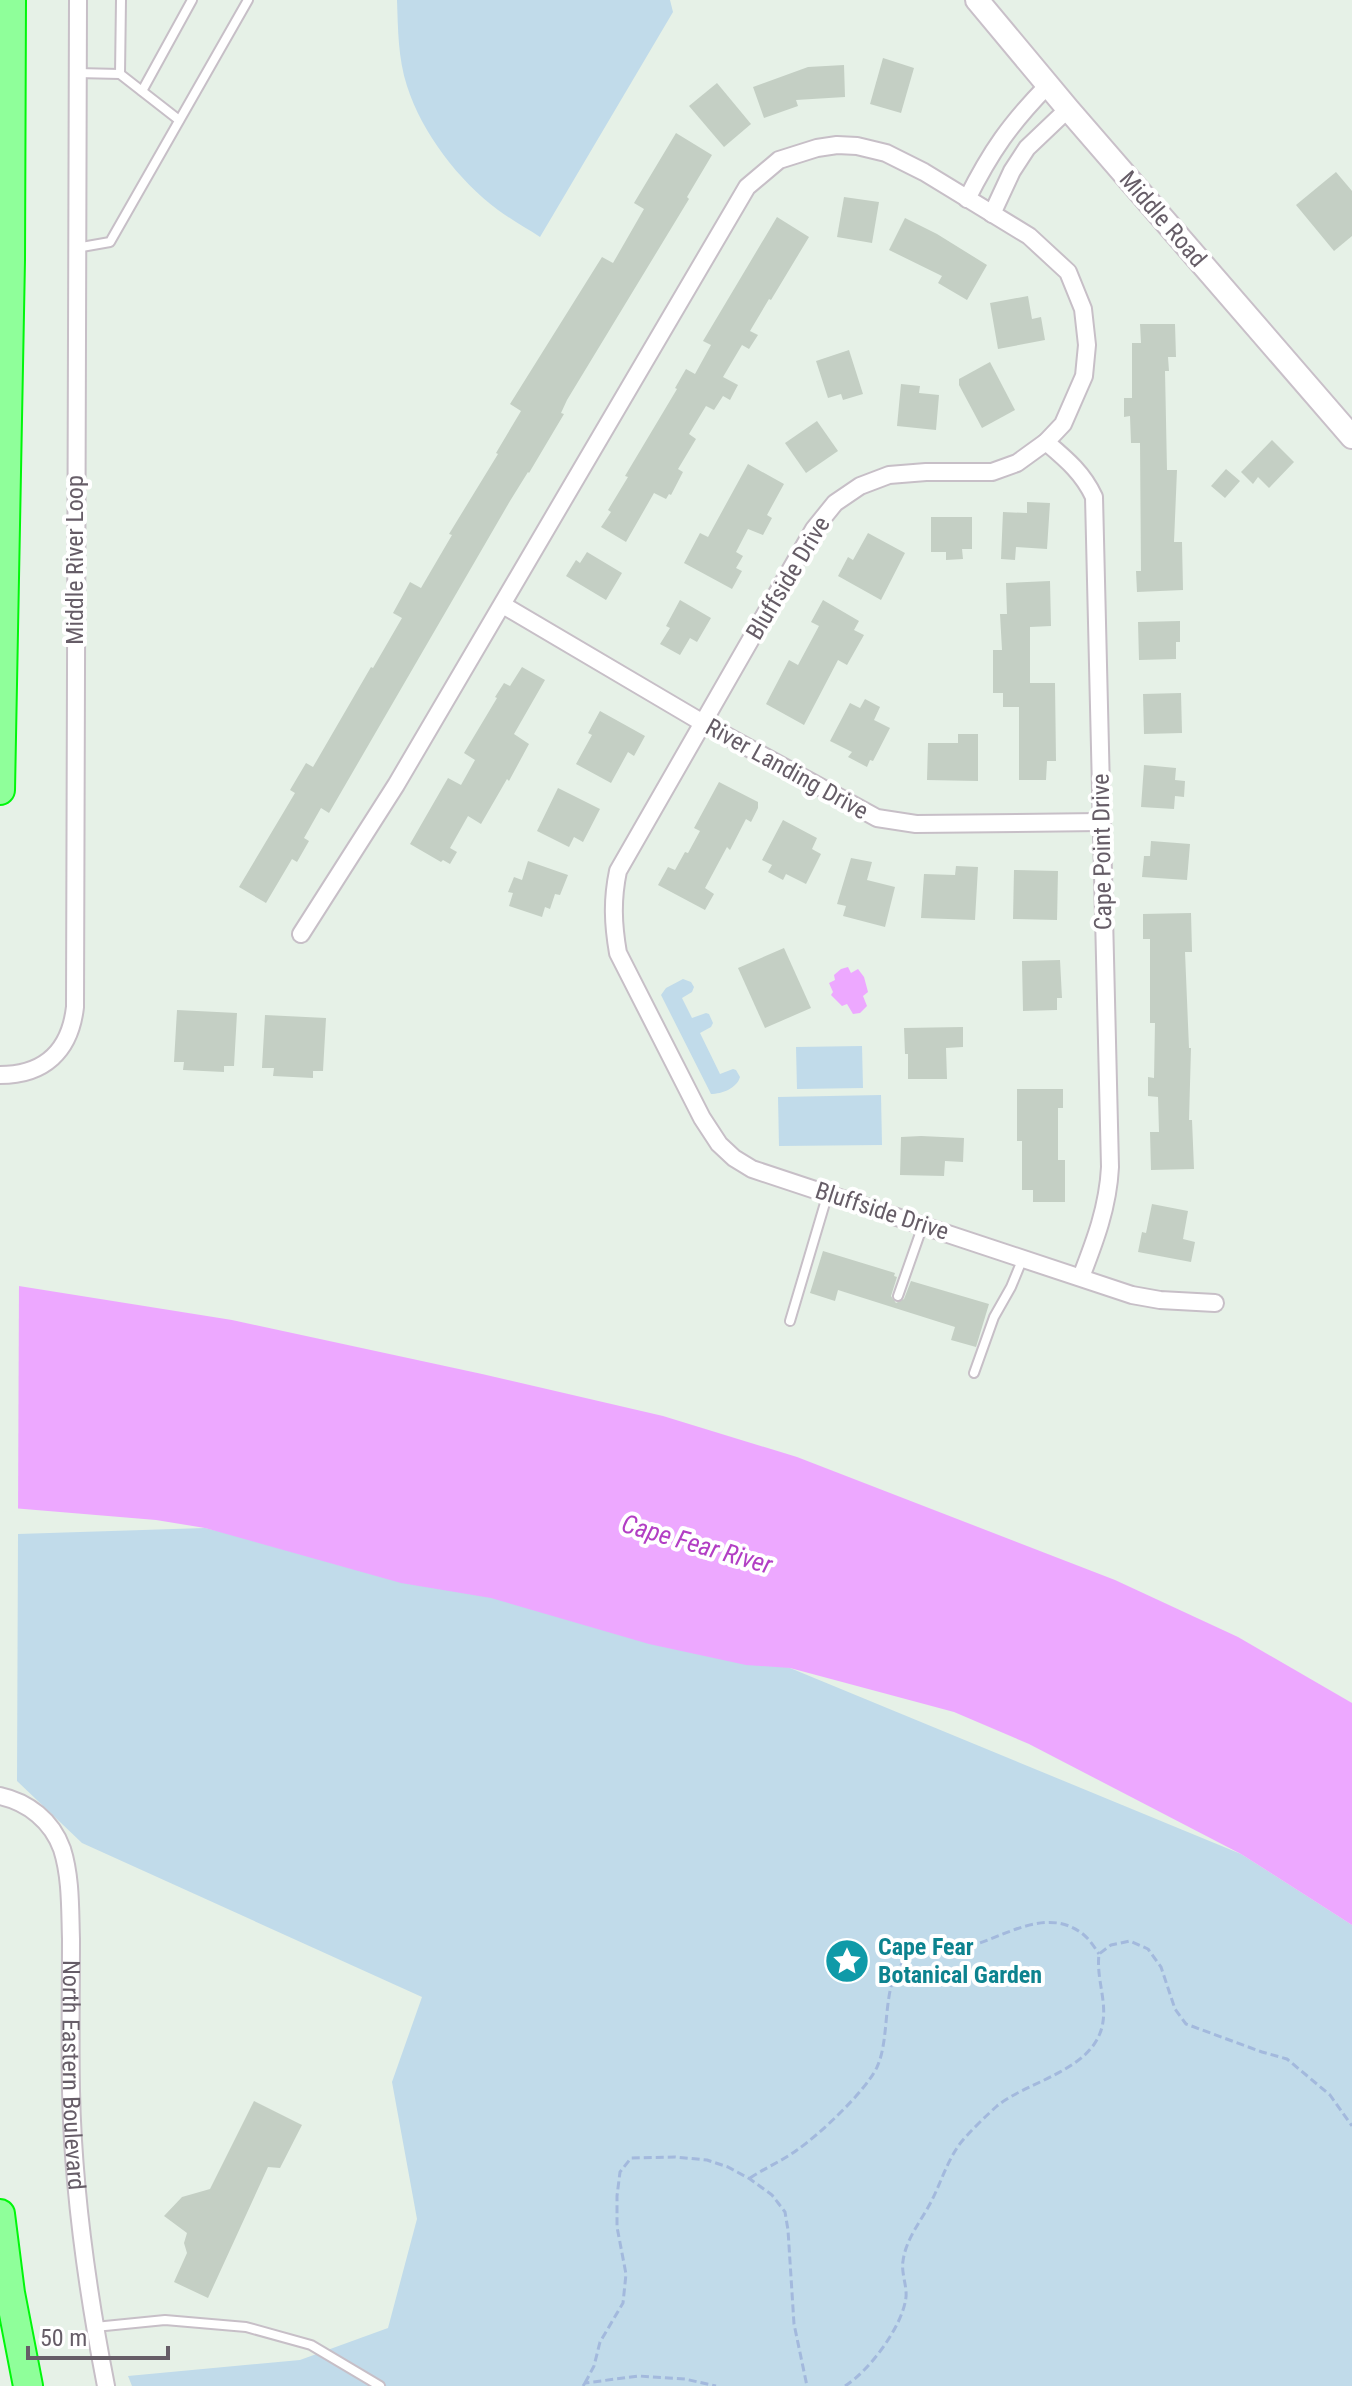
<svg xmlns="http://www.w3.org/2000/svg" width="1352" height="2386" viewBox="0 0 1352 2386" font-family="'Roboto Condensed',sans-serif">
	<rect width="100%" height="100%" fill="#e6f1e7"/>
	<g fill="#c1dbea">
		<path d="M397,0H670L673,12L540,237C526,228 512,220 498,210C459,181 422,133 407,86C398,58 398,29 397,0Z"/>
		<path d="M683,979L691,982L694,987L692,992L682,998L692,1018L706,1013L709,1014L713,1023L711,1027L700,1033L720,1074L733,1069L736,1070L740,1077C737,1088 722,1094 711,1094L661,995L666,988Z"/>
		<path d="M862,1046L863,1088L797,1089L796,1047Z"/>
		<path d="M881,1095L882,1145L779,1146L778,1097Z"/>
		<path d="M205,1528L790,1668L1241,1854L1352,1925V2386H132L128,2376L300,2360L388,2328L417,2219L392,2082L422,1997L82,1843L17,1781L18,1534Z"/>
	</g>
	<g fill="#eda8ff">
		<path d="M848,967L851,973L858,969L864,977L868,992L863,996L867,1006L860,1013L853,1014L847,1004L842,1006L831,995L833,992L829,983L835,980L834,975L841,969Z"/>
		<path d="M0,1283L232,1320L482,1374L663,1416L797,1457L1115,1580L1238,1637L1352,1703V1925L1241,1854L1029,1744L954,1712L790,1668L746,1665L649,1644L491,1598L401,1583L205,1528L156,1520L0,1507Z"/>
	</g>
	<path fill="#e6f1e7" d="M0,1279L19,1282L18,1512L0,1511Z"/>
	<g fill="#c4cfc4">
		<path d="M883,58L914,68L901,113L870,104Z"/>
		<path d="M844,65L845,97L796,100L798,106L764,118L753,87L808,67Z"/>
		<path d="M717,83L751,124L724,147L689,106Z"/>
		<path d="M676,133L712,155L687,197L689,199L567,400L561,413L564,414L529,473L528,472L510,501L329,813L321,808L304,838L309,841L297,862L292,859L266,903L239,887L295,793L290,790L306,763L313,767L371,667L373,668L402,618L393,613L410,582L421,588L452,535L449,534L498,454L496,453L521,411L510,404L602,257L613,263L644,209L634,203Z"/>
		<path d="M1336,172L1352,191V236L1334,251L1296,205Z"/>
		<path d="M844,197L879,202L872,243L837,237Z"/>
		<path d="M777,217L809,237L771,300L769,299L750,331L758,335L749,349L742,345L723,377L738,385L730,400L723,396L714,410L706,406L689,434L696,439L678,469L683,472L671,495L669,494L666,499L654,493L626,542L601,527L611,512L608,510L628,477L625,476L677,389L675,388L686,369L695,374L711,345L703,341Z"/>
		<path d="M905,218L937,234L987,265L967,300L938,283L942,276L889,250Z"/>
		<path d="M1028,296L1032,319L1041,317L1045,340L998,349L990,303Z"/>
		<path d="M1140,324H1175L1176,357H1168L1169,371H1165L1167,470H1177L1174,542H1182L1183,590L1137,592L1136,571H1141L1140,443H1131L1130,416L1124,417V398H1132V343H1141Z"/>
		<path d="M849,350L863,394L843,400L841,394L828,398L816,361Z"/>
		<path d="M990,362L1015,410L982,428L959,385V379Z"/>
		<path d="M901,384L920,386L919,393L939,395L936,430L897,426Z"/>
		<path d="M817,421L838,451L806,473L785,443Z"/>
		<path d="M1272,440L1294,462L1269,488L1258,477L1253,484L1241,472Z"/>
		<path d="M748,464L784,484L767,515L772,518L763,535L748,529L736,552L743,556L736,568L742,571L732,589L684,563L700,533L708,537Z"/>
		<path d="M1226,469L1240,481L1225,498L1211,486Z"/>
		<path d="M1027,502L1050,503L1047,549L1016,547L1015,560L1001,559L1003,512L1027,513Z"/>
		<path d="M931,517H972V549H962L963,559L946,560V552H931Z"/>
		<path d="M868,533L905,553L881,600L838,576L848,557L853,560Z"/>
		<path d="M587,552L622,573L606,600L566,576L576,560L580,563Z"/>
		<path d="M1050,581L1051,626L1030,627V683H1055L1056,761H1047L1046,780H1019V707H1003V693H993V650H1002L1000,614H1007L1006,583Z"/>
		<path d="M680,600L711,618L697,642L690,638L680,655L660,644L670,628L666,626Z"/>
		<path d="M823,600L859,621L854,630L864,635L847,665L838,660L804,725L766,704L789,660L798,665L819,626L811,622Z"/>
		<path d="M1180,621V642H1176V659L1139,660L1138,622Z"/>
		<path d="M522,667L545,680L514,734L529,744L509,781L507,779L481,824L468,816L450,848L457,852L450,864L443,860L441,862L410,844L448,778L461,785L475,760L464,753L497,698L495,697L504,683L510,686Z"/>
		<path d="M1181,693L1182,733L1144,734L1143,694Z"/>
		<path d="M865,699L880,707L874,720L890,728L873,761L870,760L867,767L848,757L852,752L830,741L850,703L860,708Z"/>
		<path d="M600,711L645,736L634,756L628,752L611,783L576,764L592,735L588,733Z"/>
		<path d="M958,734H978V781L927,780L928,743H958Z"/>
		<path d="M1144,765L1176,768L1175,780L1185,781L1184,797L1175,796L1174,809L1141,807Z"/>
		<path d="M719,782L758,802V808L751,822L746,819L730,850L727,847L705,888L714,894L705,910L658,885L668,867L675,870L685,852L688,853L700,831L694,828Z"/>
		<path d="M558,788L600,809L583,842L574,837L569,847L537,831Z"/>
		<path d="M783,820L817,838L812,849L821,854L806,884L786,874L783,880L768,872L772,865L762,860Z"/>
		<path d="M1151,841L1190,844L1187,880L1142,877L1144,856H1150Z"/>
		<path d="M851,858L872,862L867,880L895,887L885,927L843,916L846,906L837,904Z"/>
		<path d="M528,861L568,875L560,895L555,894L550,909L545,907L542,917L509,906L513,893L508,892L514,877L522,880Z"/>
		<path d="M956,866L978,867L975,920L921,918L924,874L955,875Z"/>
		<path d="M1014,870L1058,871L1057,920L1013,919Z"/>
		<path d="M1191,913L1192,952H1185L1189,1048H1191L1189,1120H1192L1194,1169L1151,1170L1150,1132H1159L1158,1097L1148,1096V1077L1154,1078L1155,1023H1150V939H1143V914Z"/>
		<path d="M784,948L811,1008L765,1028L738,968Z"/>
		<path d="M1060,960L1062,998H1057V1010L1023,1011L1022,961Z"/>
		<path d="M177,1010L237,1013L234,1066H224V1072L183,1070L184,1062H174Z"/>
		<path d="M265,1015L326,1018L323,1071H313V1078L273,1076L274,1068H262Z"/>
		<path d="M963,1027V1047L946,1048L947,1079H908V1054H905L904,1028Z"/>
		<path d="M1017,1089H1063V1108H1058V1160H1065V1202H1033V1190H1022V1141H1017Z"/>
		<path d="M921,1136L964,1138L963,1162L945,1161L944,1176L900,1175L901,1137Z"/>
		<path d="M1152,1204L1188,1211L1183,1239L1195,1242L1191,1262L1138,1252L1142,1232L1146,1233Z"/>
		<path d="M823,1251L895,1273L894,1276L897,1277L891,1296L896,1303L904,1299L911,1281L989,1304L976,1347L951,1340L955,1327L838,1290L835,1301L810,1293Z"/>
		<path d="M254,2101L302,2125L280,2168L268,2167L208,2298L174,2282L187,2253L184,2243L187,2233L164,2216L182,2197L210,2189Z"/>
	</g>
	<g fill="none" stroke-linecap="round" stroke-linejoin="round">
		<g stroke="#c7bfc7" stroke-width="12">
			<g id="service">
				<path d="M77,73L120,74L179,120"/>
				<path d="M120,74L121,0"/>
				<path d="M142,91L192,0"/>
				<path d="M76,248L110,242L248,0"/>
				<path d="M898,1296L923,1225"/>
				<path d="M790,1321L828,1193"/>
				<path d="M974,1373L994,1317L1011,1287L1023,1258"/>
				<path d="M95,2327L165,2320L246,2327L311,2345L380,2386"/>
			</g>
		</g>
		<g stroke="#c7bfc7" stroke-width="20">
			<g id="minor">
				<path d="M967,199C991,151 1010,124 1048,85"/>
				<path d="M992,214L1012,171L1027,148L1068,109"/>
				<path d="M1046,442C1066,459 1083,473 1094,497L1110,1167C1108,1207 1095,1241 1081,1277"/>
				<path d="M503,605L703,723L877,818L916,824L1101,822"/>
				<path d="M301,934L396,785L747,187L779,160L817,148L837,145L857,146L886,153L924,172L1029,236L1068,272L1083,309L1087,345L1084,376L1063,424L1046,442L1017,463L992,472H926L889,475L860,486L835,503L814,529L618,871C612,900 613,924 618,953L702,1118L719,1144L734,1158L752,1169L1132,1295L1160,1300L1215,1303"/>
				<path d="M0,1075C44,1075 70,1051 75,1007L78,0"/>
				<path id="s1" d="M0,1796C28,1802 52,1821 62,1849C71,1877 70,1909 71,1939C71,1990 70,2040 71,2091C73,2190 87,2289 106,2386"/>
			</g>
		</g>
		<g stroke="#c9c0c9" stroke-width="26">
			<path id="secondary" d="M977,0L1068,109L1352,437"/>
		</g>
		<g stroke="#00f70b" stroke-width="32">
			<g id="motorway">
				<path d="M0,790L10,260L11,0"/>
				<path d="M0,2214L10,2293L28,2386"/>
			</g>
		</g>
		<g stroke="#a3b9dd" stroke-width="3" stroke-dasharray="8 4" stroke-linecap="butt">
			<path d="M750,2178C765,2168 782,2161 797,2150C819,2135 866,2091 877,2067C891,2038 881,1982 904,1962C919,1950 946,1952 963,1948C1002,1939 1047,1904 1084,1935C1090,1940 1095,1948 1099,1954"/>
			<path d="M585,2383L594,2366L600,2342L623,2303L626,2274L617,2227V2196L620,2172L631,2158L675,2157L707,2160L728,2167L750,2179L772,2195L785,2212L788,2230L794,2324L807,2386"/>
			<path d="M583,2386L585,2383L639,2376L685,2379L716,2386"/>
			<path d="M845,2386C869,2371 903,2326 906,2297C907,2285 901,2273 903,2261C906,2238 922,2220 932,2200C941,2182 947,2162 959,2145C966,2135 988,2114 997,2106C1028,2081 1091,2071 1102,2027C1108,2002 1096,1980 1099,1954L1111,1945L1130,1941L1148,1949L1161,1967L1175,2009L1186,2024L1262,2052L1287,2059L1330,2095L1352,2126"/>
		</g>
		<use href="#service" stroke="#fff" stroke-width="8"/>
		<use href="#minor" stroke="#fff" stroke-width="16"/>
		<use href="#secondary" stroke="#fff" stroke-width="22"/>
		<use href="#motorway" stroke="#8fff9a" stroke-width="28"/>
	</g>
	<defs>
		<g id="sight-disc" transform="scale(2.3)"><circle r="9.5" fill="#0f9aa8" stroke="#fff"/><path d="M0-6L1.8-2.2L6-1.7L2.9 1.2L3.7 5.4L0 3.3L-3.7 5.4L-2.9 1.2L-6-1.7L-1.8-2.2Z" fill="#fff"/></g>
	</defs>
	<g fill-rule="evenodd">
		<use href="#sight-disc" x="847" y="1961"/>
	</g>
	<g text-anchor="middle" stroke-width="8" stroke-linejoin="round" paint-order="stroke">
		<g font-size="24" fill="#665d67" stroke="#fff">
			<text transform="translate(1163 219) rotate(49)" y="8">Middle Road</text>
			<text transform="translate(75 560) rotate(-90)" y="8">Middle River Loop</text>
			<text transform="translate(788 578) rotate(-59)" y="8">Bluffside Drive</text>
			<text transform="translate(787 769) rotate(29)" y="8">River Landing Drive</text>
			<text transform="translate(1102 852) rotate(-91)" y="8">Cape Point Drive</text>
			<text transform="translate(882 1211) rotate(18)" y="8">Bluffside Drive</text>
			<text dy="8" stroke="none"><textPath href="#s1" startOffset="312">North Eastern Boulevard</textPath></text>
		</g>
		<g font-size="24" font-weight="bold" fill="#0d838f" stroke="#fff" text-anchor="start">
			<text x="878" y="1955">Cape Fear<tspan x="878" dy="28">Botanical Garden</tspan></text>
		</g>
		<g font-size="26" font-style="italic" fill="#b23ec4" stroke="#fff">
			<text transform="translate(697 1544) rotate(16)" y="9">Cape Fear River</text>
		</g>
	</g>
	<path d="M28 2346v12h140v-12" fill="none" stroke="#665d67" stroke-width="4"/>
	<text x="40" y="2346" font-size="24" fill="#665d67" stroke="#ffffff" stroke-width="6" paint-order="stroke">50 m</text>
</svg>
